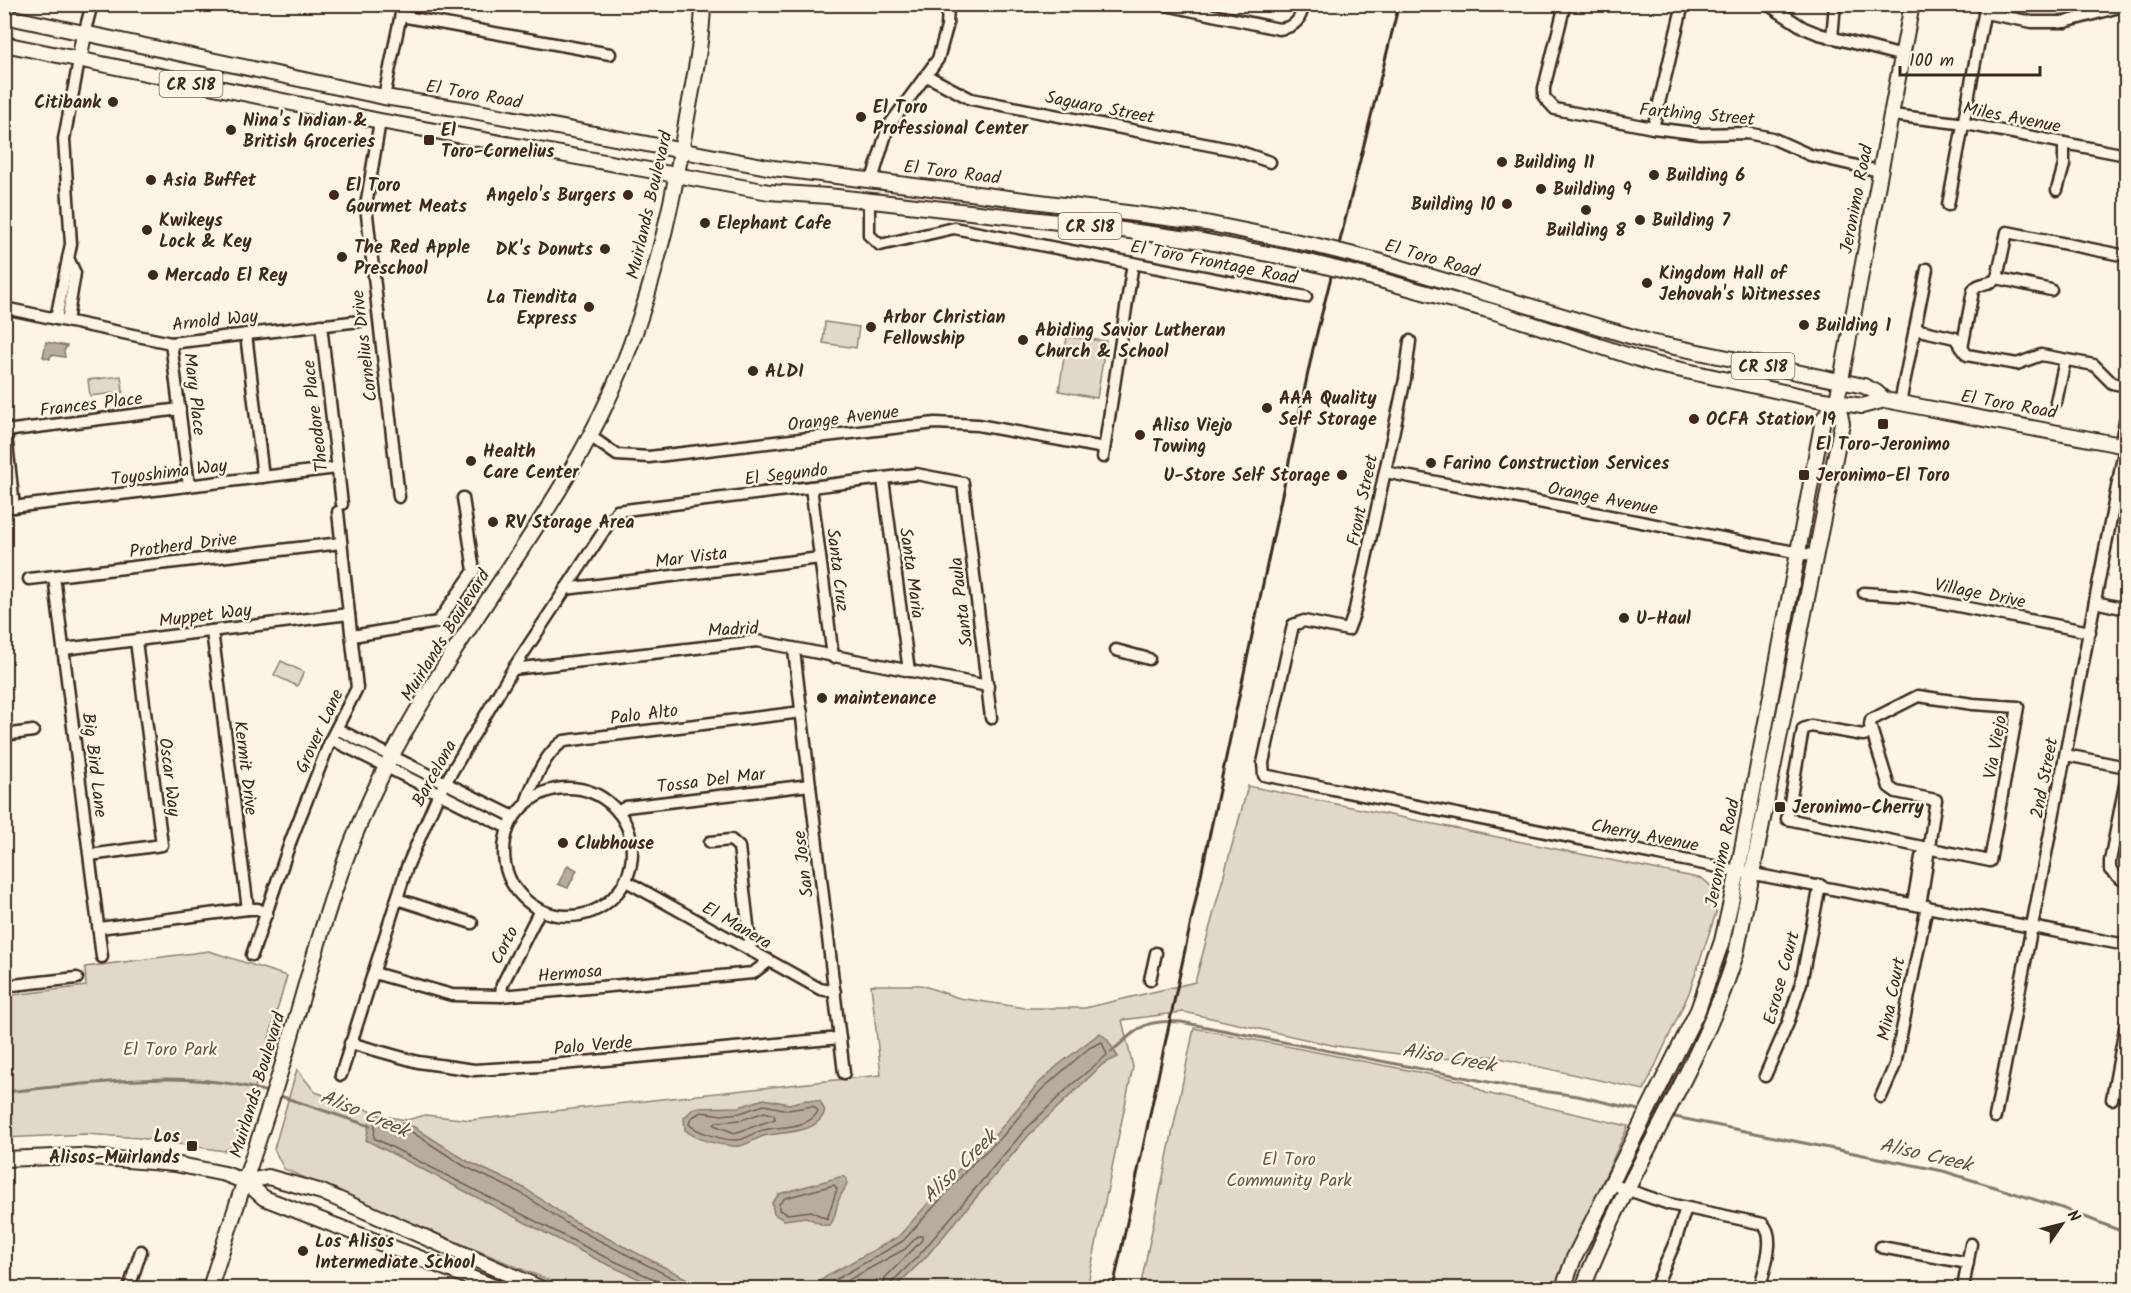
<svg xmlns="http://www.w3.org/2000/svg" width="2131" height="1293" viewBox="0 0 2131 1293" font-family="Kalam,sans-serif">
	<rect width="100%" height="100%" fill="#fcf5e5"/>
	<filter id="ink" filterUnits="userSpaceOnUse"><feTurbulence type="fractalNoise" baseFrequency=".0167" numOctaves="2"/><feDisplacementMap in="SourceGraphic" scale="12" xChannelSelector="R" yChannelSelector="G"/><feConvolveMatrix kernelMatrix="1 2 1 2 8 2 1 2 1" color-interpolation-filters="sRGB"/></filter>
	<g filter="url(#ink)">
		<g fill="#e0d8c8" stroke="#8e8173" stroke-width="1.5">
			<path d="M825,322L859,327L856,348L823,343Z"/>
			<path d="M1067,337L1106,341L1097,398L1059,391Z"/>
			<path d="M121,376L123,392L90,396L88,380Z"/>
			<path d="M281,661L304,672L297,686L274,675Z"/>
			<path d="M1248,786L1703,879L1713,888L1716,913L1689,993L1644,1090L1490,1056L1439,1059L1336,1046L1184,1012L1122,1020L1133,1067L1087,1288H567L284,1169L274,1149L297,1069L315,1092L388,1117L407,1120L425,1115L471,1120L881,1075L871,985H921L959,998L1025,1008H1085L1195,982Z"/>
			<path d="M209,951L287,976L239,1143L224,1151L139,1138L86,1134L5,1138V996L86,986L85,967Z"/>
			<path d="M1194,1028L1464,1081L1486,1093L1628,1126L1554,1288H1140Z"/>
		</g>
		<g fill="#b7ad9e" stroke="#85796b" stroke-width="1.5">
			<path d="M46,342L67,346L64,351L65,357L51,355L50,359L43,357Z"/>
			<path d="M568,865L577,870L568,888L558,884Z"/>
			<path d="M1100,1033L1107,1039L1118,1057L1103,1064L1029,1135L925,1258L894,1288H811L830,1274L898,1237L970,1157L997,1133L1037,1085L1057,1066Z"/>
			<path d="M764,1099L789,1104L806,1100L820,1101L825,1111C817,1135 783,1131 764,1136C753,1139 744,1148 733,1146C718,1145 697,1140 685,1130L684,1118L694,1108L739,1107Z"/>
			<path d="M371,1114L414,1127L467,1161L524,1188L572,1220L705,1288H659L598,1260L366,1140Z"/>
			<path d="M843,1176L847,1179C848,1187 843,1190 840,1197C835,1206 837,1217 830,1225H823L806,1217L784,1220L774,1214L772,1203L779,1194Z"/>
		</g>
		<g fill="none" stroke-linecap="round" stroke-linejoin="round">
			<g stroke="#6d5e51" stroke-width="1.5">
				<path d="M764,1105L788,1110L813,1106L818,1111C810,1129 779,1126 763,1130C754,1132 746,1140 737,1140C726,1141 695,1132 689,1124L691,1118L701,1112L722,1115L740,1113Z"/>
				<path d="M765,1112L774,1115L775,1119L735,1133L714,1125L716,1122L741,1120Z"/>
				<path d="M834,1185L837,1189L827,1219L811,1211L788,1214L779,1210V1204L785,1198Z"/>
				<path d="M660,1288L656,1280L601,1255L374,1138L375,1124L378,1123L412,1132L464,1166L521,1193L569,1225L692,1288"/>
				<path d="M821,1288L903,1241L974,1162L1002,1137L1041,1090L1089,1048L1102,1042L1107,1055L1069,1087L1024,1131L920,1254L892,1282L890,1288"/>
				<path d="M834,1288L905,1249L918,1236H922V1240L885,1278L883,1288"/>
			</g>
			<g stroke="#85796b" stroke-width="3">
				<path d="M1111,1052C1139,1028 1143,1019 1181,1022L1514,1087L1578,1096L1643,1111"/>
				<path d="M4,1092C92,1084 185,1067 271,1093"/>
				<path d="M277,1095L370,1126"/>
				<path d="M1670,1116L1943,1171L2062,1208L2126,1233"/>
			</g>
			<g stroke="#3b2a1e" stroke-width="15">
				<g id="minor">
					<path d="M1161,4L1279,29C1296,27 1300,20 1304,4"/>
					<path d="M1565,4L1544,88V97L1555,109L1653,128L1701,134L1747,133L1772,138L1810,155L1879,171"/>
					<path d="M1767,4L1804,28L1819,34L1903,56"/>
					<path d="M1985,13L2032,22H2065L2126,5"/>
					<path d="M401,16L610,54"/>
					<path d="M84,34L92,4"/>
					<path d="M1832,38L1835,4"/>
					<path d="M927,76L971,99L1235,150L1270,162"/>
					<path d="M384,97L403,4"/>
					<path d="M1892,115L1966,124L2126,155"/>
					<path d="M380,121L366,206L399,497"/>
					<path d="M1653,128L1683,4"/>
					<path d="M872,180L888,127L938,59L947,27L948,4"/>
					<path d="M2057,190L2064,165V143"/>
					<path d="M869,203V235L880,245L954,228L1306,297"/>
					<path d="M1948,205L1986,4"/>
					<path d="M1997,278L2051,290"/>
					<path d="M4,308L171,343L360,321"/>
					<path d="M56,319L71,244L64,139L79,61"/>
					<path d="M67,321L75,273L68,258"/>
					<path d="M321,325L342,504"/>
					<path d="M1915,329L1955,338L1967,355L2017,364L2041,355L2094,365L2112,383L2126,386"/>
					<path d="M246,334L263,477"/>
					<path d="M1410,341L1405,379L1354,614L1348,630L1304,621L1293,625L1263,763L1264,775L1738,871L2126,945"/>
					<path d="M171,343L189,486"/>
					<path d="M1962,348L1973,291C1978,281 1990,286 1997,278L2007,232L2126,256"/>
					<path d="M2056,402L2065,360"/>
					<path d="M1900,403L1927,269"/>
					<path d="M5,426L14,507"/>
					<path d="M5,431L180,409"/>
					<path d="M590,436L617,455L649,457L935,423L978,425L1104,448"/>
					<path d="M1103,457L1133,263"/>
					<path d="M1385,472L1815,556"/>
					<path d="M883,479L909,671"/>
					<path d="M811,487L833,657"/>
					<path d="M4,508L337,468"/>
					<path d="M54,576L102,957"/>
					<path d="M29,579L341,543"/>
					<path d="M565,589L820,558"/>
					<path d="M1864,593L1907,596L2090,632"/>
					<path d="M2095,602L2126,609"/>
					<path d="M212,631L248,909"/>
					<path d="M352,636L438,622L474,571L463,498"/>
					<path d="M64,649L349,614"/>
					<path d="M794,650L844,1073"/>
					<path d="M1116,650L1149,659"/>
					<path d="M513,669L757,641L988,686"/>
					<path d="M337,729L514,817"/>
					<path d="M1872,733L1863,735L1811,726L1803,729L1787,819L1990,861L2018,707L1973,704L1918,696L1871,720L1870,725L1889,787L1896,792L1936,800C1930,835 1927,870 1920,904"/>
					<path d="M4,735L33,731"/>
					<path d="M331,739L508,828"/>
					<path d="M2066,755L2126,767"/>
					<path d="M2126,780L2110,861V870L2121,879L2126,880"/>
					<circle cx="568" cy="852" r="64"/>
					<path d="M526,803C533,782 545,753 564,741L802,712"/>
					<path d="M618,812L626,807L810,785"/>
					<path d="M710,842L731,840L739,847L751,951"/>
					<path d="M90,855L162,845L136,641"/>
					<path d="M626,881L820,989L835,992"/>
					<path d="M397,899L472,923"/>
					<path d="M1913,903L1921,857L1928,849"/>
					<path d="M99,928L248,909H258L267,914"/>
					<path d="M252,955L291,840L331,739L357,688L338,512"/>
					<path d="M374,973L452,995L501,996L753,973L769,961"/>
					<path d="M1150,980L1156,953"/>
					<path d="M4,986L77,978"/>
					<path d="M501,996L502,985L540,910"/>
					<path d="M350,1043L418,1062L474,1070L541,1066L840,1038"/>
					<path d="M341,1075L407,867L438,795L513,669L617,511L916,474L963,483L991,718"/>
					<path d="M1765,1076L1788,1023L1801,983L1820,885"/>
					<path d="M1881,1097L1895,1065L1927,906"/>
					<path d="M2112,1099L2126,1023"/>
					<path d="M1995,1117L2125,446L2122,436L2126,417"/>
					<path d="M1611,1184L1669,1204L1763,1224C1777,1238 1763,1271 1760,1288"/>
					<path d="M1881,1247L1968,1263"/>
					<path d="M129,1288L141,1251"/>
					<path d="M1655,1288L1675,1242L1686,1208"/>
					<path d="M1963,1288L1971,1244"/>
				</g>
			</g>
			<g stroke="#3b2a1e" stroke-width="18">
				<g id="major">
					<path d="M4,16L384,97L468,110L773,168L1206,223L1314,245"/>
					<path d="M4,44L380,121L769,192L828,196L1093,226L1203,241L1309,262"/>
					<path d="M79,61L84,34"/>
					<path d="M1378,261L1650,342L1864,386L1876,392L1885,400"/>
					<path d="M1373,278L1495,312L1654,364L1811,398L1862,406L1885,400L2126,446"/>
					<path d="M4,1159L80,1156L175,1164L225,1174L246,1182L264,1198L497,1288"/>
					<path d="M246,1182L268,1177L322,1192L540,1288"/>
					<path d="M210,1288C233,1213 260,1139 283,1063C311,970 334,873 377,785C436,662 527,555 591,434C641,341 668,232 685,129C692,87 702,47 703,4"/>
					<path d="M1563,1288L1574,1258L1698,1010L1722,941L1738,871L1823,419L1837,401"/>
					<path d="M1583,1288C1626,1173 1700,1071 1736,954L1842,423L1837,401L1912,4"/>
				</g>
			</g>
			<use href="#minor" stroke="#fcf5e5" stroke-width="10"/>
			<use href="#major" stroke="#fcf5e5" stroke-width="14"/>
			<path stroke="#3b2a1e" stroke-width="3" d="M1113,1288L1313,349L1399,4"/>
			<g stroke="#3b2a1e" stroke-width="18" stroke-linecap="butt">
				<g id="major-bridge">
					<path d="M1314,245L1378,261"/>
					<path d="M1309,262L1373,278"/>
				</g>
			</g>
			<use href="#major-bridge" stroke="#fcf5e5" stroke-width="14"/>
		</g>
	</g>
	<g fill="#3b2a1e" stroke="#fcf5e5" stroke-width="2">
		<circle cx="113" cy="102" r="6"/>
		<circle cx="861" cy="117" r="6"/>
		<circle cx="231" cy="130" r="6"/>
		<rect x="423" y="134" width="12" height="12" rx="3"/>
		<circle cx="1502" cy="162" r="6"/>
		<circle cx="1654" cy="175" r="6"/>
		<circle cx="151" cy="180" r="6"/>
		<circle cx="1541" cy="189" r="6"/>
		<circle cx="334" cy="195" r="6"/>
		<circle cx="628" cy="195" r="6"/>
		<circle cx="1507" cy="204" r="6"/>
		<circle cx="1586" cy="210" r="6"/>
		<circle cx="1640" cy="220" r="6"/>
		<circle cx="705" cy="223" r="6"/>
		<circle cx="147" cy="230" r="6"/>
		<circle cx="605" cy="249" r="6"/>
		<circle cx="342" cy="257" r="6"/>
		<circle cx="153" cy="275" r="6"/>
		<circle cx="1647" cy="283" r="6"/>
		<circle cx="589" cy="307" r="6"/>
		<circle cx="1804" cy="325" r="6"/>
		<circle cx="871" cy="327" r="6"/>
		<circle cx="1023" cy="340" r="6"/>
		<circle cx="753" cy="371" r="6"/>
		<circle cx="1267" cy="408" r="6"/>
		<circle cx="1694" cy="419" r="6"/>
		<rect x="1877" y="418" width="12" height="12" rx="3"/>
		<circle cx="1140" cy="435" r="6"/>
		<circle cx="471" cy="461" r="6"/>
		<circle cx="1431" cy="463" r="6"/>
		<circle cx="1342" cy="475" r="6"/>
		<rect x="1798" y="469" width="12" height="12" rx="3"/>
		<circle cx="493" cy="522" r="6"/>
		<circle cx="1624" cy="618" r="6"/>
		<circle cx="822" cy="698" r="6"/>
		<rect x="1774" y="801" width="12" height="12" rx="3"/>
		<circle cx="563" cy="843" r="6"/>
		<rect x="186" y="1140" width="12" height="12" rx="3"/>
		<circle cx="303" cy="1251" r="6"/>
	</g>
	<g text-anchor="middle" stroke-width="5" stroke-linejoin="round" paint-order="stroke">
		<g fill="#fcf5e5" stroke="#75675a" stroke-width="1.5">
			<rect x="159.5" y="71" width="63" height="26" rx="4.5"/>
			<rect x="1058.5" y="213" width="63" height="26" rx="4.5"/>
			<rect x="1731.5" y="353" width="63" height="26" rx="4.5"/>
		</g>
		<g font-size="16" font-weight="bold" fill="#3b2a1e">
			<text x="191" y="90">CR S18</text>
			<text x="1090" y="232">CR S18</text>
			<text x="1763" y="372">CR S18</text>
		</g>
		<g font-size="18" fill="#3b2a1e" stroke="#fcf5e5">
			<text transform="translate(474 94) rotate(10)" y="6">El Toro Road</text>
			<text transform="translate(1100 107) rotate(11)" y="6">Saguaro Street</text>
			<text transform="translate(1697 114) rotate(5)" y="6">Farthing Street</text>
			<text transform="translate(2012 117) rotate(11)" y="6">Miles Avenue</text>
			<text transform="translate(952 172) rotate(7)" y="6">El Toro Road</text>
			<text transform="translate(1856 199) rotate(-79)" y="6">Jeronimo Road</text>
			<text transform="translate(649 205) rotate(-77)" y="6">Muirlands Boulevard</text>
			<text transform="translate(1432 258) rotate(16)" y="6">El Toro Road</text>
			<text transform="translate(1214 262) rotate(11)" y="6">El Toro Frontage Road</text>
			<text transform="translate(215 320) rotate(-6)" y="6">Arnold Way</text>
			<text transform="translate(364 346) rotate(-97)" y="6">Cornelius Drive</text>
			<text transform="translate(195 394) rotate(83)" y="6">Mary Place</text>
			<text transform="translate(91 404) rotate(-7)" y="6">Frances Place</text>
			<text transform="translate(2009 404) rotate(10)" y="6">El Toro Road</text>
			<text transform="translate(315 416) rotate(-97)" y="6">Theodore Place</text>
			<text transform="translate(843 418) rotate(-7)" y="6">Orange Avenue</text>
			<text transform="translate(169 472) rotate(-7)" y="6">Toyoshima Way</text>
			<text transform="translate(786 474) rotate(-7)" y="6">El Segundo</text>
			<text transform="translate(1603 498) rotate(11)" y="6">Orange Avenue</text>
			<text transform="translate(1362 500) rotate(-78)" y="6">Front Street</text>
			<text transform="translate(183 545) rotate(-7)" y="6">Protherd Drive</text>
			<text transform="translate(691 557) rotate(-7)" y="6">Mar Vista</text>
			<text transform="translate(838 570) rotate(83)" y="6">Santa Cruz</text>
			<text transform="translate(912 573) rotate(82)" y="6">Santa Maria</text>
			<text transform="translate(1980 593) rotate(11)" y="6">Village Drive</text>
			<text transform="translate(961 602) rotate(-97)" y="6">Santa Paula</text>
			<text transform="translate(205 615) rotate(-7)" y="6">Muppet Way</text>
			<text transform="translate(733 629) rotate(-3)" y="6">Madrid</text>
			<text transform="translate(445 635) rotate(-58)" y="6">Muirlands Boulevard</text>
			<text transform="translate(644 714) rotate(-7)" y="6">Palo Alto</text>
			<text transform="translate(319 731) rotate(-65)" y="6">Grover Lane</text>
			<text transform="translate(1995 747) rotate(-80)" y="6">Via Viejo</text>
			<text transform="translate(95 765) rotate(83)" y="6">Big Bird Lane</text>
			<text transform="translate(246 768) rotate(83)" y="6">Kermit Drive</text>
			<text transform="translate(434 773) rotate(-61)" y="6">Barcelona</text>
			<text transform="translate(170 777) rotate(83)" y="6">Oscar Way</text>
			<text transform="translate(2044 778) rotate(-79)" y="6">2nd Street</text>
			<text transform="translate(711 780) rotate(-7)" y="6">Tossa Del Mar</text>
			<text transform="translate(1645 835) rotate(11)" y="6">Cherry Avenue</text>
			<text transform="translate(1722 853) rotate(-78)" y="6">Jeronimo Road</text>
			<text transform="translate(803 864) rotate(-97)" y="6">San Jose</text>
			<text transform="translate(737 925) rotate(30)" y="6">El Manera</text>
			<text transform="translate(504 945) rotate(-63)" y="6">Corto</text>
			<text transform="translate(570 973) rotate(-5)" y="6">Hermosa</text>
			<text transform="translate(1781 978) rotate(-75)" y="6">Esrose Court</text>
			<text transform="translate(1891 999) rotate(-79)" y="6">Mina Court</text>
			<text transform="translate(593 1045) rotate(-5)" y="6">Palo Verde</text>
			<text transform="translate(257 1085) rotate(-73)" y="6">Muirlands Boulevard</text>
		</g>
		<g font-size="18" font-weight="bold" fill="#3b2a1e" stroke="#fcf5e5" text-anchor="start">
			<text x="101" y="108" text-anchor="end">Citibank</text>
			<text x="873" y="113">El Toro<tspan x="873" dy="21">Professional Center</tspan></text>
			<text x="243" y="126">Nina's Indian &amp;<tspan x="243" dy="21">British Groceries</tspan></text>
			<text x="441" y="136">El<tspan x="441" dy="21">Toro-Cornelius</tspan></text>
			<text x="1514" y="168">Building 11</text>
			<text x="1666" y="181">Building 6</text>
			<text x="163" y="186">Asia Buffet</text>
			<text x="346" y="191">El Toro<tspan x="346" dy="21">Gourmet Meats</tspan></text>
			<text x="1553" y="195">Building 9</text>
			<text x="616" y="201" text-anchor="end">Angelo's Burgers</text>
			<text x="1495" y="210" text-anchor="end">Building 10</text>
			<text x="159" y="226">Kwikeys<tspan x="159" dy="21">Lock &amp; Key</tspan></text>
			<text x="1652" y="226">Building 7</text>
			<text x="717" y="229">Elephant Cafe</text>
			<text x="1586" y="236" text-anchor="middle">Building 8</text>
			<text x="354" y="253">The Red Apple<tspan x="354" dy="21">Preschool</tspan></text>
			<text x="593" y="255" text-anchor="end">DK's Donuts</text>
			<text x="1659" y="279">Kingdom Hall of<tspan x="1659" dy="21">Jehovah's Witnesses</tspan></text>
			<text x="165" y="281">Mercado El Rey</text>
			<text x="577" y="303" text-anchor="end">La Tiendita<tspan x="577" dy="21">Express</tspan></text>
			<text x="883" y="323">Arbor Christian<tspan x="883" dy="21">Fellowship</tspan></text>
			<text x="1816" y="331">Building 1</text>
			<text x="1035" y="336">Abiding Savior Lutheran<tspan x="1035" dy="21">Church &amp; School</tspan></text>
			<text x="765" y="377">ALDI</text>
			<text x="1279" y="404">AAA Quality<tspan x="1279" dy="21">Self Storage</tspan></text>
			<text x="1706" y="425">OCFA Station 19</text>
			<text x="1152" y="431">Aliso Viejo<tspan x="1152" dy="21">Towing</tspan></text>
			<text x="1883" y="450" text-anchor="middle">El Toro-Jeronimo</text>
			<text x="483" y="457">Health<tspan x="483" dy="21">Care Center</tspan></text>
			<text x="1443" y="469">Farino Construction Services</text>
			<text x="1330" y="481" text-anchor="end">U-Store Self Storage</text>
			<text x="1816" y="481">Jeronimo-El Toro</text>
			<text x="505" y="528">RV Storage Area</text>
			<text x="1636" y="624">U-Haul</text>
			<text x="834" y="704">maintenance</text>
			<text x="1792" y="813">Jeronimo-Cherry</text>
			<text x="575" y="849">Clubhouse</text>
			<text x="180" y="1142" text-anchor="end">Los<tspan x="180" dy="21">Alisos-Muirlands</tspan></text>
			<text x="315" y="1247">Los Alisos<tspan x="315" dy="21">Intermediate School</tspan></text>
		</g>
		<g font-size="18" fill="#645648" stroke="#fcf5e5">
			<text x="170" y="1055">El Toro Park</text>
			<text x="1289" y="1165">El Toro<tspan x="1289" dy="21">Community Park</tspan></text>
		</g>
		<g font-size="20" font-style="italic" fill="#605144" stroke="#fcf5e5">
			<text transform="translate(1449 1057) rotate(10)" y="7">Aliso Creek</text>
			<text transform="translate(365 1113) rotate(23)" y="7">Aliso Creek</text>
			<text transform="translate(1926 1154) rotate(13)" y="7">Aliso Creek</text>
			<text transform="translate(959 1166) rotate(-44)" y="7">Aliso Creek</text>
		</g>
	</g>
	<rect width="2131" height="1293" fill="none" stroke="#fcf5e5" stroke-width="24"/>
	<rect x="12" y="12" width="2107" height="1269" fill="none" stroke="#3b2a1e" stroke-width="2" filter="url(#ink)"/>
	<g transform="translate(2062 1224) rotate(55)" stroke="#fcf5e5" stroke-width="4.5" paint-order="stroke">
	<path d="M0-4.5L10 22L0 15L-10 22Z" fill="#3b2a1e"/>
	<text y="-9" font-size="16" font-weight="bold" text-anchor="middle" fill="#3b2a1e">N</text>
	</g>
	<path d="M1900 66v9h140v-9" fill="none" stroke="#3b2a1e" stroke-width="3"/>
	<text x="1909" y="66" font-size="18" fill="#3b2a1e" stroke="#fcf5e5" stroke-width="4.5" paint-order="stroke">100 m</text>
</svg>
